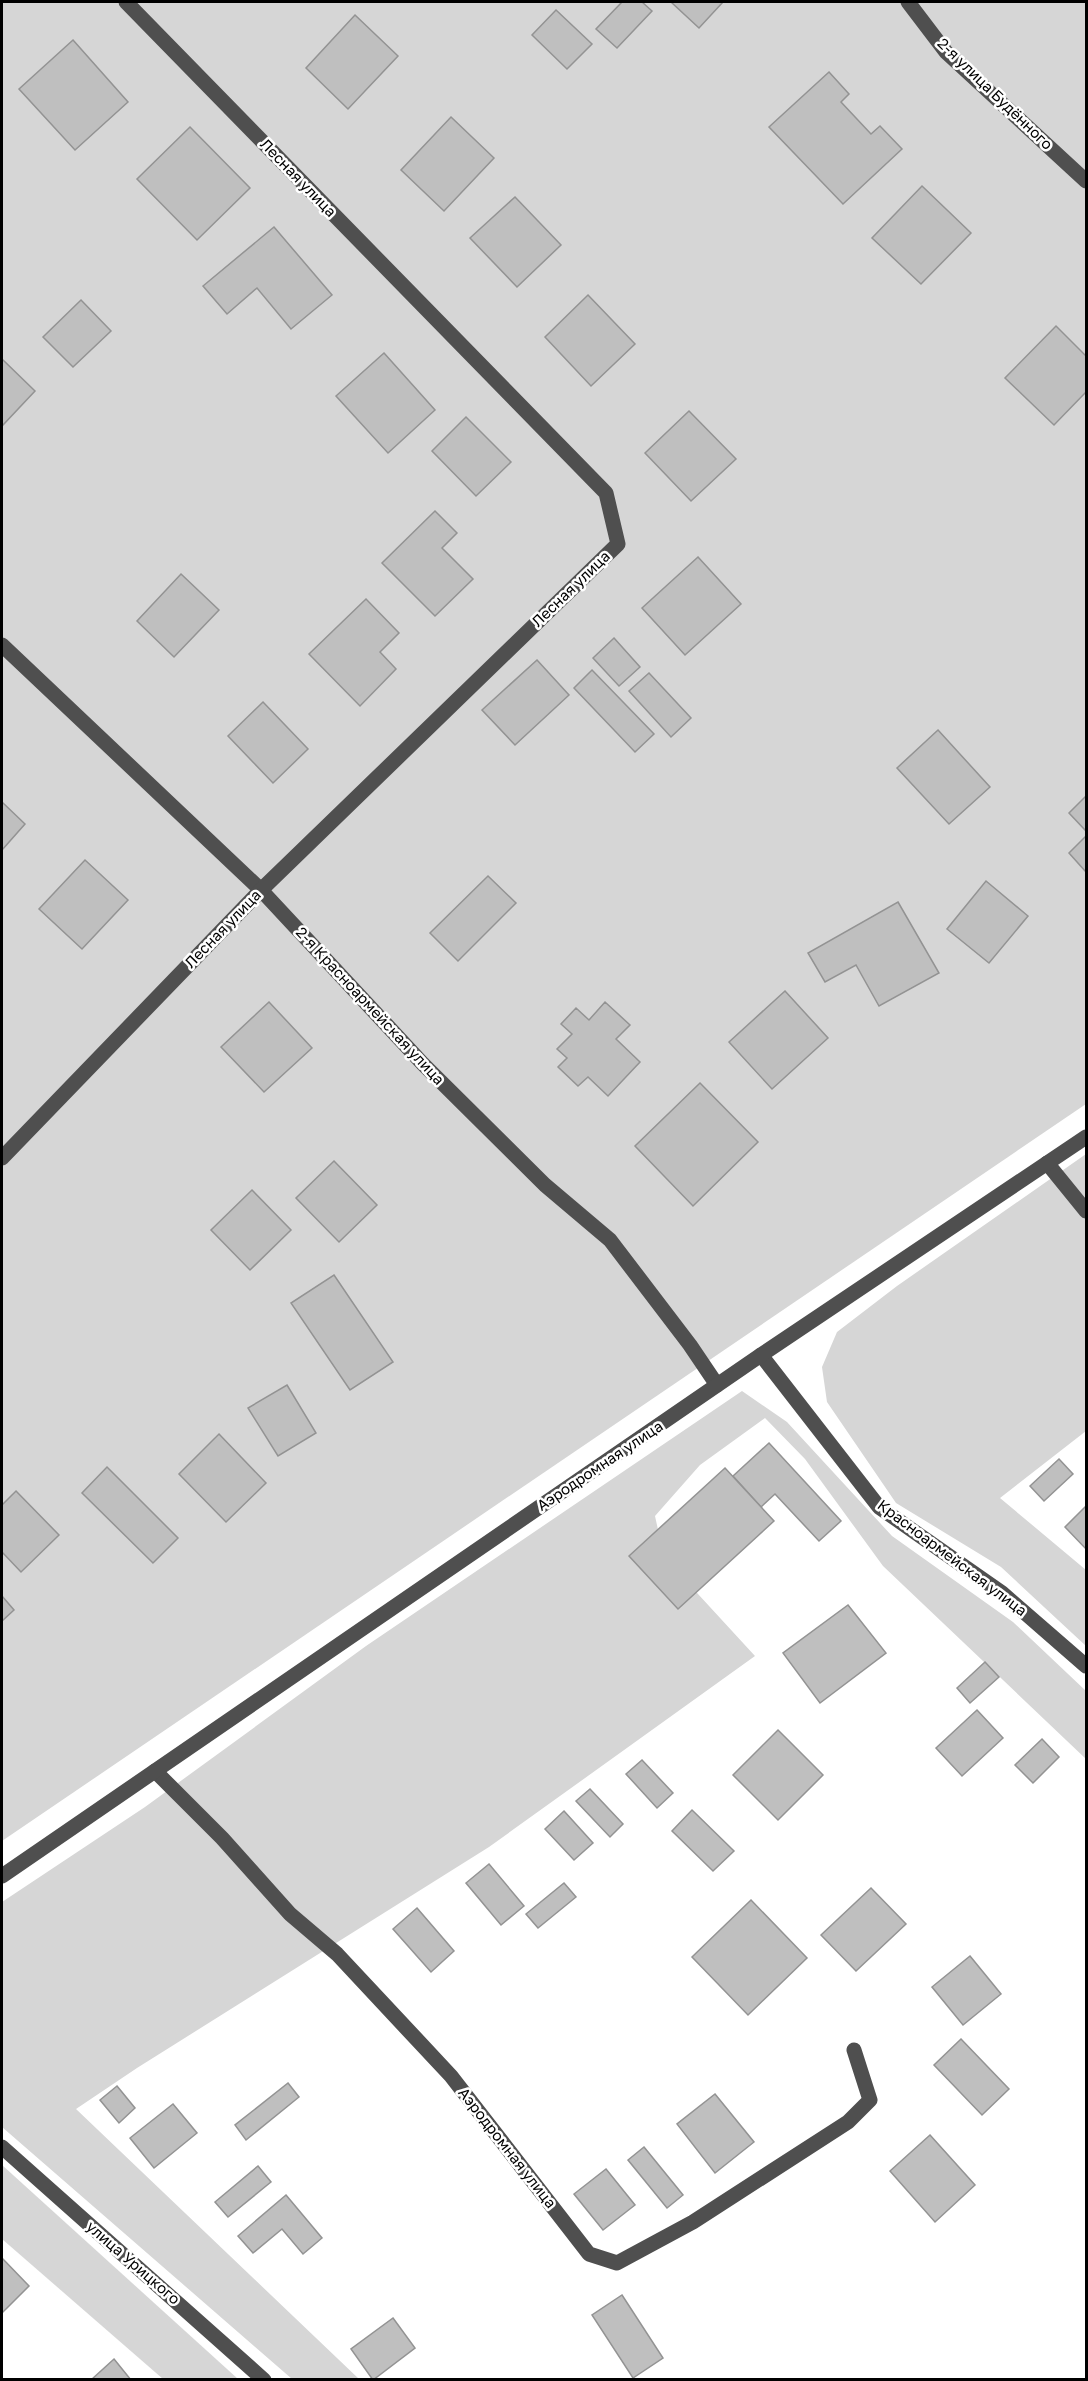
<svg xmlns="http://www.w3.org/2000/svg" width="1088" height="2381" viewBox="0 0 1088 2381" font-family="'Golos Text',sans-serif">
	<rect width="100%" height="100%" fill="#fff"/>
	<g fill="#d6d6d6">
		<path d="M2,2H1086V1104L2,1841Z"/>
		<path d="M1086,1154V1431L1000,1498L1086,1570V1646L1001,1567L896,1503L827,1402L822,1367L837,1332L897,1286Z"/>
		<path d="M742,1391L787,1422L892,1536L1013,1622L1086,1691V1759L883,1566L805,1459L765,1418L700,1465L655,1516L664,1557L755,1656L489,1847L137,2068L76,2109L359,2379H292L2,2127V1902L145,1807L366,1646Z"/>
		<path d="M2,2165L238,2379H163L2,2239Z"/>
	</g>
	<g fill="#bfbfbf" stroke="#939393" stroke-width="1.5">
		<path d="M622,2H642L652,11L617,48L596,29Z"/>
		<path d="M671,2H723L699,28Z"/>
		<path d="M556,10L592,44L567,69L532,35Z"/>
		<path d="M355,15L398,56L348,109L306,68Z"/>
		<path d="M73,40L128,102L75,150L19,89Z"/>
		<path d="M829,72L849,94L841,102L871,134L880,126L902,149L843,204L769,127Z"/>
		<path d="M451,117L494,158L444,211L401,170Z"/>
		<path d="M190,127L250,188L197,240L137,179Z"/>
		<path d="M922,186L971,233L921,284L872,238Z"/>
		<path d="M515,197L561,245L517,287L470,238Z"/>
		<path d="M274,227L332,295L291,329L257,288L227,314L203,286Z"/>
		<path d="M588,295L635,344L591,386L545,337Z"/>
		<path d="M81,300L111,331L73,367L43,337Z"/>
		<path d="M1056,326L1086,356V392L1054,425L1005,378Z"/>
		<path d="M384,353L435,410L388,453L336,396Z"/>
		<path d="M2,359L35,391L2,426Z"/>
		<path d="M689,411L736,459L691,501L645,453Z"/>
		<path d="M466,417L511,462L476,496L432,451Z"/>
		<path d="M435,511L457,533L442,548L473,579L435,616L382,563Z"/>
		<path d="M698,557L741,604L685,655L642,608Z"/>
		<path d="M181,574L219,610L174,657L137,621Z"/>
		<path d="M366,599L399,633L380,652L396,669L360,706L309,654Z"/>
		<path d="M614,638L640,667L619,686L593,658Z"/>
		<path d="M537,660L569,695L515,745L482,710Z"/>
		<path d="M592,670L654,734L635,752L574,688Z"/>
		<path d="M649,673L691,718L671,737L629,691Z"/>
		<path d="M263,702L308,749L273,783L228,736Z"/>
		<path d="M938,730L990,787L949,824L897,768Z"/>
		<path d="M1086,796V831L1069,813Z"/>
		<path d="M2,802L25,824L2,850Z"/>
		<path d="M1086,836V872L1069,853Z"/>
		<path d="M85,860L128,900L82,949L39,909Z"/>
		<path d="M488,876L516,903L458,961L430,933Z"/>
		<path d="M986,881L1028,916L989,963L947,929Z"/>
		<path d="M898,902L939,973L879,1006L856,965L825,982L808,953Z"/>
		<path d="M785,991L828,1038L772,1089L729,1042Z"/>
		<path d="M269,1002L312,1048L264,1092L221,1047Z"/>
		<path d="M605,1002L630,1025L616,1039L640,1062L608,1096L588,1077L578,1086L558,1067L567,1058L557,1049L572,1034L561,1024L576,1008L589,1020Z"/>
		<path d="M700,1083L758,1142L693,1206L635,1146Z"/>
		<path d="M334,1161L377,1205L339,1242L296,1198Z"/>
		<path d="M252,1190L291,1230L250,1270L211,1230Z"/>
		<path d="M334,1275L393,1362L350,1390L291,1303Z"/>
		<path d="M287,1385L316,1433L278,1456L248,1408Z"/>
		<path d="M219,1434L266,1483L226,1522L179,1474Z"/>
		<path d="M769,1443L841,1521L819,1541L775,1494L761,1507L733,1476Z"/>
		<path d="M1059,1459L1073,1474L1044,1501L1030,1486Z"/>
		<path d="M107,1467L178,1538L153,1563L82,1493Z"/>
		<path d="M725,1468L774,1521L678,1609L629,1556Z"/>
		<path d="M16,1491L59,1535L21,1572L2,1552V1505Z"/>
		<path d="M1086,1506V1549L1065,1527Z"/>
		<path d="M2,1596L14,1610L2,1621Z"/>
		<path d="M848,1605L886,1653L820,1703L783,1653Z"/>
		<path d="M985,1662L999,1677L970,1703L957,1688Z"/>
		<path d="M977,1710L1003,1738L962,1776L936,1748Z"/>
		<path d="M778,1730L823,1775L778,1820L733,1775Z"/>
		<path d="M1042,1739L1059,1757L1033,1783L1015,1765Z"/>
		<path d="M642,1760L673,1793L657,1808L626,1774Z"/>
		<path d="M590,1789L623,1824L610,1837L576,1801Z"/>
		<path d="M692,1810L734,1851L713,1871L672,1831Z"/>
		<path d="M564,1811L593,1843L574,1860L545,1829Z"/>
		<path d="M489,1864L524,1906L501,1925L466,1883Z"/>
		<path d="M564,1883L576,1897L538,1928L526,1914Z"/>
		<path d="M871,1888L906,1924L856,1971L821,1935Z"/>
		<path d="M751,1900L807,1958L748,2015L692,1957Z"/>
		<path d="M417,1908L454,1951L431,1972L393,1929Z"/>
		<path d="M970,1956L1001,1994L963,2025L932,1987Z"/>
		<path d="M961,2039L1009,2089L982,2115L934,2065Z"/>
		<path d="M288,2083L299,2097L246,2140L235,2125Z"/>
		<path d="M117,2086L135,2108L119,2123L100,2100Z"/>
		<path d="M715,2094L754,2142L715,2173L677,2124Z"/>
		<path d="M173,2104L197,2133L154,2168L130,2138Z"/>
		<path d="M930,2135L975,2185L935,2222L890,2171Z"/>
		<path d="M644,2147L683,2195L667,2208L628,2160Z"/>
		<path d="M258,2166L271,2182L228,2217L215,2202Z"/>
		<path d="M606,2169L635,2205L603,2230L574,2194Z"/>
		<path d="M286,2195L322,2238L303,2254L282,2229L253,2253L238,2236Z"/>
		<path d="M2,2258L29,2286L2,2313Z"/>
		<path d="M622,2295L663,2358L633,2378L592,2315Z"/>
		<path d="M393,2318L415,2348L373,2380L351,2349Z"/>
		<path d="M114,2359L131,2380H91Z"/>
	</g>
	<g fill="none" stroke-linecap="round" stroke-linejoin="round">
		<g stroke="#4f4f4f" stroke-width="15">
			<path d="M908,2L946,52L1086,181"/>
			<path d="M2,645L261,890L423,1064L545,1185L610,1240L690,1345L717,1385"/>
			<path d="M2,1158L261,890L618,544L606,493L126,2"/>
			<path d="M1047,1163L1086,1211"/>
			<path d="M761,1355L879,1507L1002,1593L1086,1666"/>
			<path d="M155,1771L222,1838L290,1914L337,1954L451,2076L589,2254L617,2263L693,2222L848,2122L870,2100L854,2050"/>
			<path d="M2,1876L761,1355L1086,1137"/>
			<path d="M2,2147L264,2380"/>
		</g>
	</g>
	<g text-anchor="middle" stroke-width="5" stroke-linejoin="round" paint-order="stroke">
		<g font-size="15" fill="#000" stroke="#fff">
			<text transform="translate(995 94) rotate(44)" y="5">2-я улица Будённого</text>
			<text transform="translate(298 178) rotate(46)" y="5">Лесная улица</text>
			<text transform="translate(571 589) rotate(-44)" y="5">Лесная улица</text>
			<text transform="translate(223 929) rotate(-46)" y="5">Лесная улица</text>
			<text transform="translate(370 1006) rotate(47)" y="5">2-я Красноармейская улица</text>
			<text transform="translate(600 1466) rotate(-34)" y="5">Аэродромная улица</text>
			<text transform="translate(952 1558) rotate(37)" y="5">Красноармейская улица</text>
			<text transform="translate(507 2148) rotate(52)" y="5">Аэродромная улица</text>
			<text transform="translate(133 2263) rotate(41)" y="5">улица Урицкого</text>
		</g>
	</g>
	<rect width="1088" height="2381" fill="none" stroke="#000000" stroke-width="6"/>
</svg>
